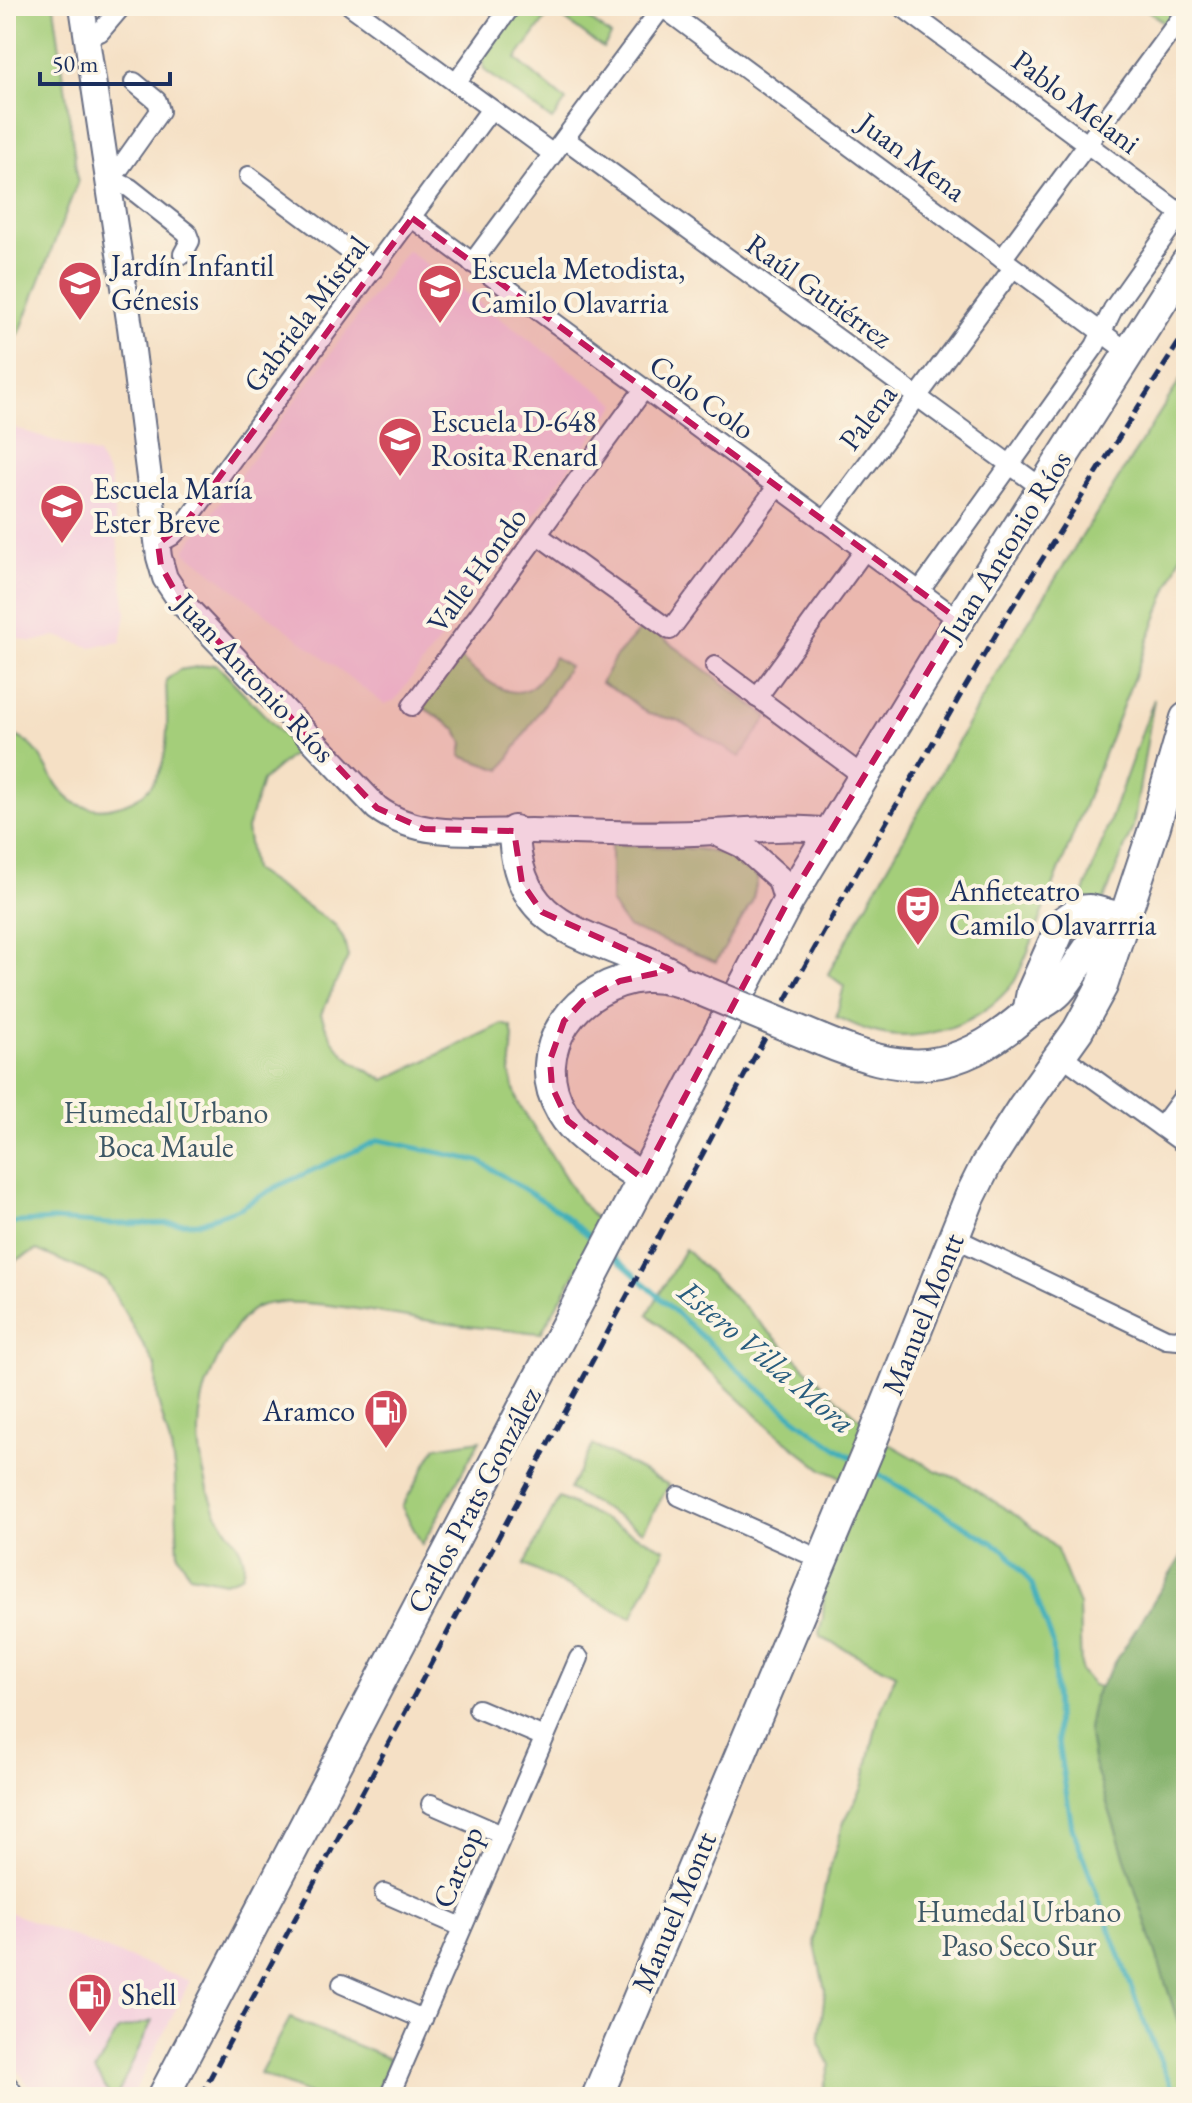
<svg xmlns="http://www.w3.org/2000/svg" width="1192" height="2103" viewBox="0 0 1192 2103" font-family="'EB Garamond',serif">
	<rect width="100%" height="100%" fill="#fcf5e5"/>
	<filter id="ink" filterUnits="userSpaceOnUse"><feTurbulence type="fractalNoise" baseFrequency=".0125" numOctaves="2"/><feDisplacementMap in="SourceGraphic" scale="16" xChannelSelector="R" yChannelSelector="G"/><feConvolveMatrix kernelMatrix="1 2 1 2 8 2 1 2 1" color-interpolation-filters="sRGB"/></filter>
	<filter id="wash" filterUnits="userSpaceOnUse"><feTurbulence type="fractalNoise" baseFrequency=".006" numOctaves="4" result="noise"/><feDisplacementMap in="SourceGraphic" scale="32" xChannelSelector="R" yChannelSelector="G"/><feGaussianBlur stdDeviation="1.8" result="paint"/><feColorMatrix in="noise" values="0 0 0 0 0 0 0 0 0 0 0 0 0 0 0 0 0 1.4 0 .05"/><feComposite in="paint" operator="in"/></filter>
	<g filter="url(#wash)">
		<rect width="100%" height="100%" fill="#f5e0c5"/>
		<g fill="#f4cfdd">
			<path d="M407,250L617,404L395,700L384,704L184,551Z"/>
			<path d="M6,425L98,455L110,477L126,613L121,642L90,647L56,636L32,642L6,635Z"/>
			<path d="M6,1911L190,1981L132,2097H37L8,2057L6,2051Z"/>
		</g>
		<g fill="#a4ce7a" stroke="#607e6c" stroke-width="2">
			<path d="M6,6H54L78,181L20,332L6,347Z"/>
			<path d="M517,6H588L583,14L611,36L603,48L552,10L516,59L566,101L552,120L484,70L482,53Z"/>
			<path d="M1142,6H1176L1183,11L1171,28Z"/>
			<path d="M1186,371V542L1027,954C1023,963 1019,974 1014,982C982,1024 921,1046 871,1031C859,1028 848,1021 836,1017L844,986L828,974L998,670Z"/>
			<path d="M645,624L768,717L740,757L677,720L648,714L625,696L601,683L614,659Z"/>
			<path d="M455,654C474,669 506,705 531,687C541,681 548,666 554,657L569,666L501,770L461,756L463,743L456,729L418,704Z"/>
			<path d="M216,664L292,744L293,754L262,781L247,829L253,870L335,925L344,940L348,957L321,1014C332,1050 352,1064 385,1080L502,1024L511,1027L513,1037L510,1074L518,1102L580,1201L597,1220L599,1232L541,1333C508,1330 476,1328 444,1323C406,1318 286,1292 257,1307C236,1318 222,1350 212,1371C192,1416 197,1461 214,1507C221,1528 254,1552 241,1576L225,1582L190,1575L178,1555L175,1474L171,1448L157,1398L156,1367L106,1280L37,1250L6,1265V733C47,743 42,773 67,797C78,808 100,811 114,807C177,793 167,730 166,680L179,670Z"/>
			<path d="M1154,699L1133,827L1103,902L1082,898Z"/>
			<path d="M611,844L698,849L729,855L758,877L752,902L716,962L627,927L611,903Z"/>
			<path d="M685,1249L834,1396L888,1443L937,1471L959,1479L1020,1518L1056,1548L1079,1605L1081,1672L1093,1685L1105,1689L1186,1561V2097H821L830,2065L819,2043L825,1991L814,1940L827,1877L844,1822L862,1788L879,1715L896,1674L822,1638L819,1633L823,1618L824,1588L861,1485L823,1470L775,1432L648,1314Z"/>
			<path d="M480,1440L422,1545L402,1507L436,1447Z"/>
			<path d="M593,1445L669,1485L643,1531L569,1489Z"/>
			<path d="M559,1498L665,1549L632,1618L524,1565Z"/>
			<path d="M290,2018L390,2059L375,2097H316L260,2074Z"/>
			<path d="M152,2021L116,2097H111L95,2071L118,2030Z"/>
		</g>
		<path fill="#83b16a" stroke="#4f7064" stroke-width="2" d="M1186,1549V2039L1184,2040L1093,1760L1088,1729L1094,1696Z"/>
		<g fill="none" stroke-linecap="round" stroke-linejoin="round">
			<g stroke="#3fafba" stroke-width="5">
				<path d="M6,1223L53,1220L111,1224L198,1223L240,1208L278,1186L379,1140L479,1161L559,1211L597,1243"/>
				<path d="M614,1257C694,1324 764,1405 854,1459"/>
				<path d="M872,1470L1005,1550L1032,1585L1053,1643L1057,1737L1072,1827L1148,2032L1176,2097"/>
			</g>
		</g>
	</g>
	<g filter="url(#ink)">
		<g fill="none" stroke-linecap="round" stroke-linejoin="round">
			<g stroke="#676d82" stroke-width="22">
				<g id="minor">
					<path d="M351,6L553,154"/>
					<path d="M901,6L1180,213"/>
					<path d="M662,7L1128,352"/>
					<path d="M87,36L100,32L122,6"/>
					<path d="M456,83L511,6"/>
					<path d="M565,139L1042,488"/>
					<path d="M249,176L374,269"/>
					<path d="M107,177L119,169L160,111L157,101L134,82"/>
					<path d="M107,177L130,188L187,233L190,241L183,254"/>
					<path d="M412,218L959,620"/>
					<path d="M1002,259L1186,11"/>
					<path d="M472,263L663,6"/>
					<path d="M824,522L1013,268"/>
					<path d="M538,535L670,630L777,487"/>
					<path d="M158,544L172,536L186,522L491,109"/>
					<path d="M919,592L1095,346L1113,309L1186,206"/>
					<path d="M715,666L863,776"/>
					<path d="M757,698L864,551"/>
					<path d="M412,706L644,389"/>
					<path d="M1061,1055L1186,1145"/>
					<path d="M1161,1127L1186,1093"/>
					<path d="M953,1237L1166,1339L1178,1340L1186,1334"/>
					<path d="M679,1496L822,1560"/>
					<path d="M478,1709L544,1737"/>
					<path d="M431,1804L502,1835"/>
					<path d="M384,1893L462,1927"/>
					<path d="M342,1984L423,2019"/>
					<path d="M389,2097L579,1658"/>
				</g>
			</g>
			<g stroke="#676d82" stroke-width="28">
				<g id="tertiary">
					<path d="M82,6L130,327L159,557L165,578L181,602L377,808C419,840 480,831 531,831C591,832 654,836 714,832C753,830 791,826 830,831"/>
					<path d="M716,833L742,845L780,879L787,903"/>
					<path d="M6,2088L12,2097"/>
				</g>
			</g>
			<g stroke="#676d82" stroke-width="34">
				<g id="primary">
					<path d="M514,831C516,938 597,932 672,974"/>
					<path d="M1028,1013L1032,992L1063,922L1079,911L1090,910L1125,919"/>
					<path d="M821,1040C905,1075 953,1077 1025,1015C1035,1006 1049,1002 1059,991C1073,975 1082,956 1095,940C1103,931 1115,925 1125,919"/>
					<path d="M642,1178C616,1159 578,1140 562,1112C525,1050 578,982 644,977C665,976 683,982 703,991"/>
					<path d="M163,2097L787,903L959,620L1186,263"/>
					<path d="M597,2097L869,1448L970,1197L986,1165L1023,1107L1078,1030L1102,986L1155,826L1186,718"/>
				</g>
			</g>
			<use href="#minor" stroke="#fff" stroke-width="18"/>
			<use href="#tertiary" stroke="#fff" stroke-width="24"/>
			<use href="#primary" stroke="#fff" stroke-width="30"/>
			<path stroke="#1b2f5e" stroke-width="5" stroke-dasharray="12 6" stroke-linecap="butt" d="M200,2097L748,1069L852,881L1009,612L1186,331"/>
			<g stroke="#676d82" stroke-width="34" stroke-linecap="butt">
				<path id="primary-bridge" d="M703,991L821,1040"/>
			</g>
			<use href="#primary-bridge" stroke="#fff" stroke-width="30"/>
		</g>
	</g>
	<path fill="#c2185b" fill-opacity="0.2" stroke="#c2185b" stroke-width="6" stroke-dasharray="16 10" stroke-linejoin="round" d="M412,218L959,620L787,903L642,1178L568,1121L552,1087L550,1060L564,1021L583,1001L620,981L671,970L542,912L522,883L514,831L424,829L377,808L181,602L161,566L158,544L186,522Z"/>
	<defs>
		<g id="school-pin" transform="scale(2.3)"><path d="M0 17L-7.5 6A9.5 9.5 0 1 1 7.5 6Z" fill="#d1495b" stroke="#fcf5e5"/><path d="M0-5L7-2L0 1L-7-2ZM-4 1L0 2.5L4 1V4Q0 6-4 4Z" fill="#fff"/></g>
		<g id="theatre-pin" transform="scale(2.3)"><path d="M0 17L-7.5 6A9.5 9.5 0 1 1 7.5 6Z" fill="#d1495b" stroke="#fcf5e5"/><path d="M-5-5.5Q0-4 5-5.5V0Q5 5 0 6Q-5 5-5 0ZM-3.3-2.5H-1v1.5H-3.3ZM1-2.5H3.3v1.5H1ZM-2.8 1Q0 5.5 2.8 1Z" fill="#fff"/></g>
		<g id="fuel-pin" transform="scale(2.3)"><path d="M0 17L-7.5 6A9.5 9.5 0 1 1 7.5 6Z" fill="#d1495b" stroke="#fcf5e5"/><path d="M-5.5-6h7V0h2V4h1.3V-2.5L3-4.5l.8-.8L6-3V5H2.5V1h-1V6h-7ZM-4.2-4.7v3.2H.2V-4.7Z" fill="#fff"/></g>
	</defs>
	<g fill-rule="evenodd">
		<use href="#school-pin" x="80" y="283"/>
		<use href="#school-pin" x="440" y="286"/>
		<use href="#school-pin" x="400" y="439"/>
		<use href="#school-pin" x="62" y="506"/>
		<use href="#theatre-pin" x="918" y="908"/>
		<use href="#fuel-pin" x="386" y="1411"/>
		<use href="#fuel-pin" x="90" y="1995"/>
	</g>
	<g text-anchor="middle" stroke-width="8" stroke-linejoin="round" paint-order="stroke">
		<g font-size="30" fill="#1b2f5e" stroke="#fcf5e5">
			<text transform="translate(1076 102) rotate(37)" y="10">Pablo Melani</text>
			<text transform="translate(912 157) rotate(37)" y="10">Juan Mena</text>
			<text transform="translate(819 291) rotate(36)" y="10">Raúl Gutiérrez</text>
			<text transform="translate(306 314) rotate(-53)" y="10">Gabriela Mistral</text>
			<text transform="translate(702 397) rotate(36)" y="10">Colo Colo</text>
			<text transform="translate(868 417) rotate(-53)" y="10">Palena</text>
			<text transform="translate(1006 546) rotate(-58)" y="10">Juan Antonio Ríos</text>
			<text transform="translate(477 570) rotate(-54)" y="10">Valle Hondo</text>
			<text transform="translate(255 678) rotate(47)" y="10">Juan Antonio Ríos</text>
			<text transform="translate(923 1314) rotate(-68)" y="10">Manuel Montt</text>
			<text transform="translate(474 1500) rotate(-62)" y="10">Carlos Prats González</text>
			<text transform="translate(458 1867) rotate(-67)" y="10">Carcop</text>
			<text transform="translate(674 1912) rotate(-67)" y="10">Manuel Montt</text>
		</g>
		<g font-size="30" fill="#1b2f5e" stroke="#fcf5e5" text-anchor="start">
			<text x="111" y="276">Jardín Infantil<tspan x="111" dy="34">Génesis</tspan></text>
			<text x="471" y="279">Escuela Metodista,<tspan x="471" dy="34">Camilo Olavarria</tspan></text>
			<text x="431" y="432">Escuela D-648<tspan x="431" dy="34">Rosita Renard</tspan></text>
			<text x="93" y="499">Escuela María<tspan x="93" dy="34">Ester Breve</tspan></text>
			<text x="949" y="901">Anfieteatro<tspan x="949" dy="34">Camilo Olavarrria</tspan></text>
			<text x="355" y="1421" text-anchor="end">Aramco</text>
			<text x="121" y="2005">Shell</text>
		</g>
		<g font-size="30" fill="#3d5765" stroke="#fcf5e5">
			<text x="166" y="1123">Humedal Urbano<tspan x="166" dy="34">Boca Maule</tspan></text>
			<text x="1019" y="1922">Humedal Urbano<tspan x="1019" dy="34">Paso Seco Sur</tspan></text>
		</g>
		<g font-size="32" font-style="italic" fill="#285c7e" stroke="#fcf5e5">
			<text transform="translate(767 1357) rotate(40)" y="11">Estero Villa Mora</text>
		</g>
	</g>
	<rect width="1192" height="2103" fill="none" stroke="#fcf5e5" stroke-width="32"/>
	<path d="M40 72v12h130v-12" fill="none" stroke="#1b2f5e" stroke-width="4"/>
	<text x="52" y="72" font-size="24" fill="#1b2f5e" stroke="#fcf5e5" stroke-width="6" paint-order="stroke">50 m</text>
</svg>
